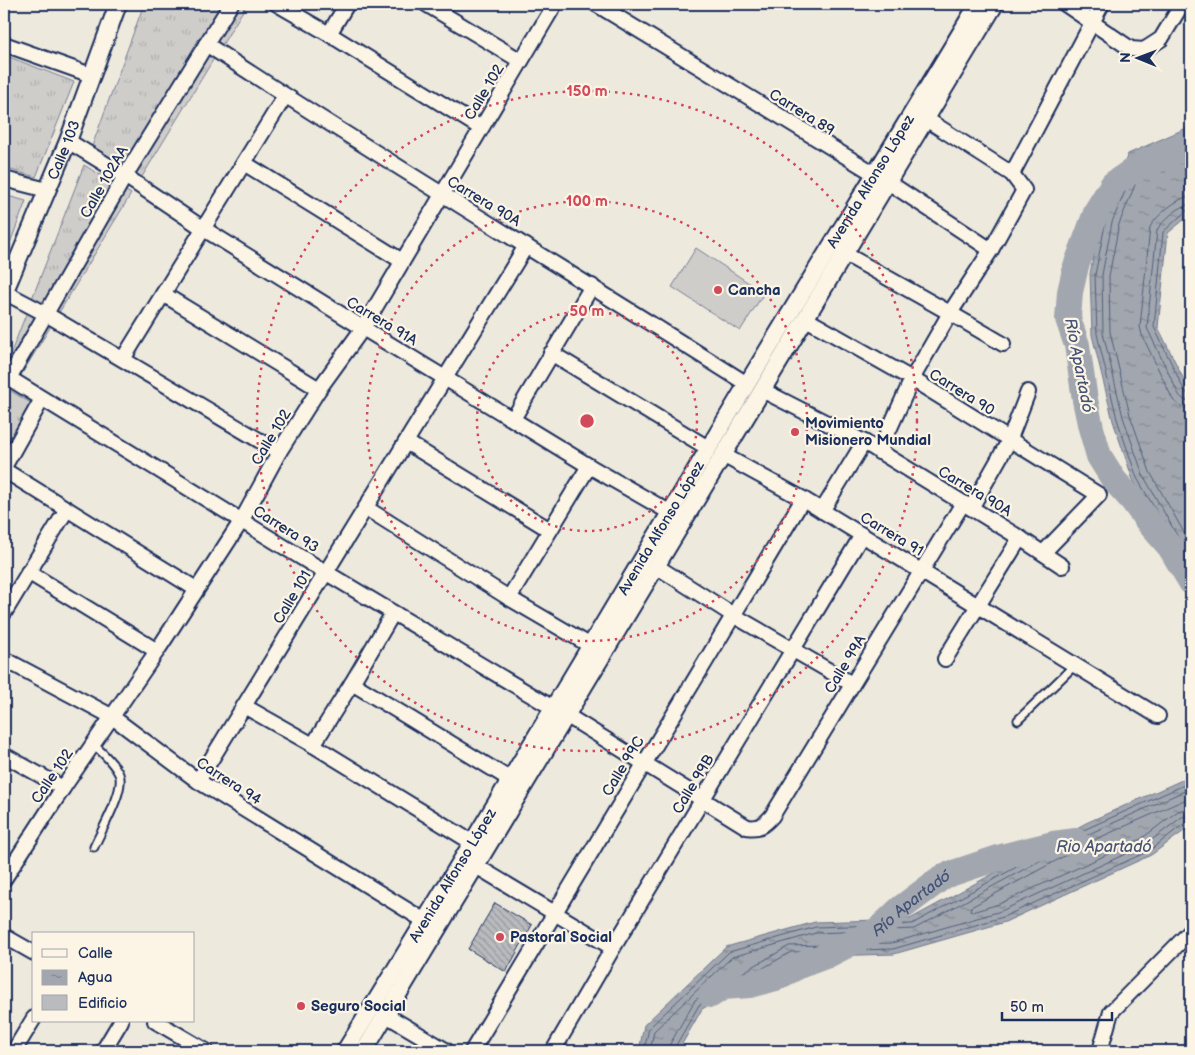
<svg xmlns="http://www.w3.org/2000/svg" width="1195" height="1055" viewBox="0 0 1195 1055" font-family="'Balsamiq Sans',sans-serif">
	<defs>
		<pattern id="grass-tufts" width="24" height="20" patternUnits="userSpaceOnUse" patternTransform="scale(1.25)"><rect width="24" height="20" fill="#cfcdca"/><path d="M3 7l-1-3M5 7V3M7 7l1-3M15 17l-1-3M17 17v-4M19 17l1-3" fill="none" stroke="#b1b0b0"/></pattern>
		<pattern id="water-ripples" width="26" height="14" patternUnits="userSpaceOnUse" patternTransform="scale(1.25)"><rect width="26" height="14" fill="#a2a7af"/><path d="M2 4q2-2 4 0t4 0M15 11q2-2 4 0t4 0" fill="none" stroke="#838892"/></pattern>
		<pattern id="building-back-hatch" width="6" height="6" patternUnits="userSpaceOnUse" patternTransform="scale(1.25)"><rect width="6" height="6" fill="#babbbe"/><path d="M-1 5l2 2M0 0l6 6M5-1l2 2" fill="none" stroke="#96989e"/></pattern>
	</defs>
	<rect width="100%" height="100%" fill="#eee9dd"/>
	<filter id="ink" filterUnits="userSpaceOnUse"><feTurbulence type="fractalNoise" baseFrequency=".02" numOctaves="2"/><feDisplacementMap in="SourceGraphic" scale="10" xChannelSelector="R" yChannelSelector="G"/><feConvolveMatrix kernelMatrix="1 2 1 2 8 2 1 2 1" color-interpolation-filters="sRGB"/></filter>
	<g filter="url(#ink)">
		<g fill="url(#grass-tufts)" stroke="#757e94">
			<path d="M144,4H247L140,180L91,149Z"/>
			<path d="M4,55L74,82L36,177L4,168Z"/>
			<path d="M84,165L131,194L20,377L5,368Z"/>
			<path d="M4,195L26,201L4,259Z"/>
			<path d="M4,387L31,403L4,450Z"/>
		</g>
		<path fill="#cfcdca" stroke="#757e94" d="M696,248L764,293L740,331L672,287Z"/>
		<g fill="url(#water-ripples)" stroke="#6c778f">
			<path d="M1191,126V214L1168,233L1158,327L1191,394V579L1183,568L1133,480L1113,421L1092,335L1090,274L1101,218L1128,154Z"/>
			<path d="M1191,776V826L1151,855L1005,922L894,954L793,957L702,1009L678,1051H639L644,1025L726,947L815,922L910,919L1086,823Z"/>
		</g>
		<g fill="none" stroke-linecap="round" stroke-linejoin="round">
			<g stroke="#515f7e" stroke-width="1">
				<path d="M1191,132L1132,158L1106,220L1095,275L1097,334L1117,419L1137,478L1191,571"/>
				<path d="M1191,139L1137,163L1112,222L1102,275L1103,333L1123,417L1143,475L1191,560"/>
				<path d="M1191,147L1142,168L1119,224L1109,276L1110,332L1130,415L1150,472L1191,545"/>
				<path d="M1191,196C1178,197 1156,216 1150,227L1140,327L1142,335L1173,400L1181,407L1191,409"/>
				<path d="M1191,204C1180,205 1163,220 1157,230L1147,328L1179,395L1184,400L1191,401"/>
				<path d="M1191,210L1186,211L1163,232L1154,327L1185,392L1191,395"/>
				<path d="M1191,797L1094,840L971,907L970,910L972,912L999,904L1141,839L1178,811L1191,807"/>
				<path d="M644,1051L649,1028L729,952L816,927L912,924L1088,828L1191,782"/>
				<path d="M650,1051L654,1031L732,957L816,933L914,929L1091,833L1191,788"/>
				<path d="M668,1051L670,1044L695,1000L789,946L892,943L1001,911L1145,845L1182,817L1191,815"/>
				<path d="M674,1051L675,1047L699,1005L791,952L893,949L1003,917L1149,851L1186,822L1191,821"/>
			</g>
			<g stroke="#a2a7af" stroke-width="26">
				<path d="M1191,145L1135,169L1113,184L1097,210L1076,266L1070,292L1068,319L1077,345L1085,400L1091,428L1099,456L1114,480L1133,501L1149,523L1170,547L1191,582"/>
				<path id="s1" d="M711,995L723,987L750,985L776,978L801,965L828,955L879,929L900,909L944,876L1001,857L1053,844L1076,841"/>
			</g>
		</g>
		<path fill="url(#building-back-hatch)" stroke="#1b2f5e" d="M495,903L532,925L506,972L468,949Z"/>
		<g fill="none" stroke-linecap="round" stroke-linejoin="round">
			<g stroke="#1b2f5e" stroke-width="11">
				<g id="service">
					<path d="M1018,720L1075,665"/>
					<path d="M93,744C102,752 114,763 119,774C126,789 101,831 94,847"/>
				</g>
			</g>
			<g stroke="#1b2f5e" stroke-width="18">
				<g id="minor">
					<path d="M277,4L329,34L481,128"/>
					<path d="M426,4L521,61"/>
					<path d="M596,4L888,182L991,250"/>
					<path d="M1065,4L1131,49L1144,50L1161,39L1182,4"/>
					<path d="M329,34L347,4"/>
					<path d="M4,44L91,75"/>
					<path d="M206,44C384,161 567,270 747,384"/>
					<path d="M68,141L125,176L204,229L363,328L589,466L678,517"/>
					<path d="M244,163L402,261"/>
					<path d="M1012,174L1102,4"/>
					<path d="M4,179L47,190"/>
					<path d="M845,254L950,313L1003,344"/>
					<path d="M4,292L46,314L279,452"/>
					<path d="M163,294L319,389"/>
					<path d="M806,319L912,379L1099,495L1043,553"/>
					<path d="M551,353L708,448"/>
					<path d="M123,359L285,96"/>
					<path d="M4,375L325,572L553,708"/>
					<path d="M9,378L125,176L231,4"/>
					<path d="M762,390L864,442L1020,538L1062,566"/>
					<path d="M513,419L592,286"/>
					<path d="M406,442L550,530"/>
					<path d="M879,452L912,379L950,313L991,250L1024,190L1012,174L926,119"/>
					<path d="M723,455L803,499L1158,716"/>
					<path d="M4,467L42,399"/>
					<path d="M4,470L196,589"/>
					<path d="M366,508L509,598L591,646"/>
					<path d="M971,508L1009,441L1028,392"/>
					<path d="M822,511L864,442"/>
					<path d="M656,566L733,615L852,684"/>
					<path d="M28,572L157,651"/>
					<path d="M509,598L589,466"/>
					<path d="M4,613L67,509"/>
					<path d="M4,659L111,716L198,781L433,926"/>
					<path d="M945,659L1020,538"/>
					<path d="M352,683L511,780"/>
					<path d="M244,706L313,745L473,843"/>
					<path d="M566,715L747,827C759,829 764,825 772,816L963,503"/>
					<path d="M313,745L352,683L393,613"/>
					<path d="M4,755L63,788"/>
					<path d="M198,781L526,246"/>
					<path d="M476,866L613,948"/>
					<path d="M4,879L63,788L157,651L242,520L279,452L319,389L363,328L555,4"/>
					<path d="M4,936L34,953"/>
					<path d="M386,1015L447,1051"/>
					<path d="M155,1021L206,1051"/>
					<path d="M14,1051L34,1018"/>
					<path d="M103,1051L121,1021"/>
					<path d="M472,1051L803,499"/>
					<path d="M553,1051L613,948L862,535"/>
					<path d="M1100,1051L1111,1012L1191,931"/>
				</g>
			</g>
			<g stroke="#1b2f5e" stroke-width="20">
				<g id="tertiary">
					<path id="s2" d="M4,293L68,141L118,4"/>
					<path id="s3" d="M345,1051C468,853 587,651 707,451C796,301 889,153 978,4"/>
					<path d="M364,1051L995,4"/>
				</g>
			</g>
			<use href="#service" stroke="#fcf5e5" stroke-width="7"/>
			<use href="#minor" stroke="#fcf5e5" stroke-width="14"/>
			<use href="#tertiary" stroke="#fcf5e5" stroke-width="16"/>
		</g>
	</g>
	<g fill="none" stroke="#d1495b" stroke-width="2.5" stroke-dasharray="2.5 5">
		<circle cx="587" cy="421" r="110"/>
		<circle cx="587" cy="421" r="220"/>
		<circle cx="587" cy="421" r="330"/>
	</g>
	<g fill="#d1495b" stroke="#fcf5e5" stroke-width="2">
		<circle cx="718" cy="290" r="5"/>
		<circle cx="795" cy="432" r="5"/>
		<circle cx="500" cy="937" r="5"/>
		<circle cx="301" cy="1006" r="5"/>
	</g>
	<g text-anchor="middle" stroke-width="4.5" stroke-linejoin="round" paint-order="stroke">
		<g font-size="15" fill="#1b2f5e" stroke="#fcf5e5">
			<text transform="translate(484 92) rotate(-59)" y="5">Calle 102</text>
			<text transform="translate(802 112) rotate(32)" y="5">Carrera 89</text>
			<text dy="5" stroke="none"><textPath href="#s2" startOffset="155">Calle 103</textPath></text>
			<text dy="5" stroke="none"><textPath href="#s3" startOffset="1016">Avenida Alfonso López</textPath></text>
			<text transform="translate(104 182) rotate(-60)" y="5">Calle 102AA</text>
			<text transform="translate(484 201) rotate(31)" y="5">Carrera 90A</text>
			<text transform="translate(382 321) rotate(31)" y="5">Carrera 91A</text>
			<text transform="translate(962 392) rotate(32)" y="5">Carrera 90</text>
			<text transform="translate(271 437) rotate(-59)" y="5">Calle 102</text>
			<text transform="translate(975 491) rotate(31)" y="5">Carrera 90A</text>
			<text dy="5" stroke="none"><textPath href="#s3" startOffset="611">Avenida Alfonso López</textPath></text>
			<text transform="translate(286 529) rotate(32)" y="5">Carrera 93</text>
			<text transform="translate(892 534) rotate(31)" y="5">Carrera 91</text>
			<text transform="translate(292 597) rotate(-59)" y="5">Calle 101</text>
			<text transform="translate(845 664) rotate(-59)" y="5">Calle 99A</text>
			<text transform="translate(623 766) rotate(-59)" y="5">Calle 99C</text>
			<text transform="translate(52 776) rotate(-56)" y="5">Calle 102</text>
			<text transform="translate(229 781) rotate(33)" y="5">Carrera 94</text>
			<text transform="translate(693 784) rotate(-59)" y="5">Calle 99B</text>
			<text dy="5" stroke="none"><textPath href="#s3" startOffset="206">Avenida Alfonso López</textPath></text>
		</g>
		<g font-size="15" font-weight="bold" fill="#1b2f5e" stroke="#fcf5e5" text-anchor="start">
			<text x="728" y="295">Cancha</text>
			<text x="805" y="428">Movimiento<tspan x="805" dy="17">Misionero Mundial</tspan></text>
			<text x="510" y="942">Pastoral Social</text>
			<text x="311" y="1011">Seguro Social</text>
		</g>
		<g font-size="16" font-style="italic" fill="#445376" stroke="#fcf5e5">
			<text transform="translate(1080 365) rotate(79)" y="6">Río Apartadó</text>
			<text x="1104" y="852">Rio Apartadó</text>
			<text dy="6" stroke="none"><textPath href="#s1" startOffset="224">Río Apartadó</textPath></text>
		</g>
	</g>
	<circle cx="587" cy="421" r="8" fill="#d1495b" stroke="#fcf5e5" stroke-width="2.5"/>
	<g font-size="15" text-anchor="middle" font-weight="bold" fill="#d1495b" stroke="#fcf5e5" stroke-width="4.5" stroke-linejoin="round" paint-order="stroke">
		<text x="587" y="96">150 m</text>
		<text x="587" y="206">100 m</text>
		<text x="587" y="316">50 m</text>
	</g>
	<rect width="1195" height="1055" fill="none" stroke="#fcf5e5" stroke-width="20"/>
	<rect x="10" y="10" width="1175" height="1035" fill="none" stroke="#1b2f5e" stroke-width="2" filter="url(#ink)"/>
	<rect x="32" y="932" width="162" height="90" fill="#fcf5e5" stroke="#a2a6af"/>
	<rect x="42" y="949" width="25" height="8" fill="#fcf5e5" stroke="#a2a6af"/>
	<text x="78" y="958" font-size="15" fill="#1b2f5e">Calle</text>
	<rect x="42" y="970" width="25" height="15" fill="url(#water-ripples)" stroke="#a2a6af"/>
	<text x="78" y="982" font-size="15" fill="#1b2f5e">Agua</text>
	<rect x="42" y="995" width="25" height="15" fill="#babbbe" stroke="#a2a6af"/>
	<text x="78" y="1008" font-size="15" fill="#1b2f5e">Edificio</text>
	<g transform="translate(1138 58) rotate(271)" stroke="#fcf5e5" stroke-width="4" paint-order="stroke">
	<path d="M0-4L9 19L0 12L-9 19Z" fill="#1b2f5e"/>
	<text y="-8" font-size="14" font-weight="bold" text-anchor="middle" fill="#1b2f5e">N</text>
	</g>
	<path d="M1002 1012v8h110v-8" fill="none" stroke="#1b2f5e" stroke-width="2.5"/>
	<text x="1010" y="1012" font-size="15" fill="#1b2f5e" stroke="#fcf5e5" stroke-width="4" paint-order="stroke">50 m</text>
</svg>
